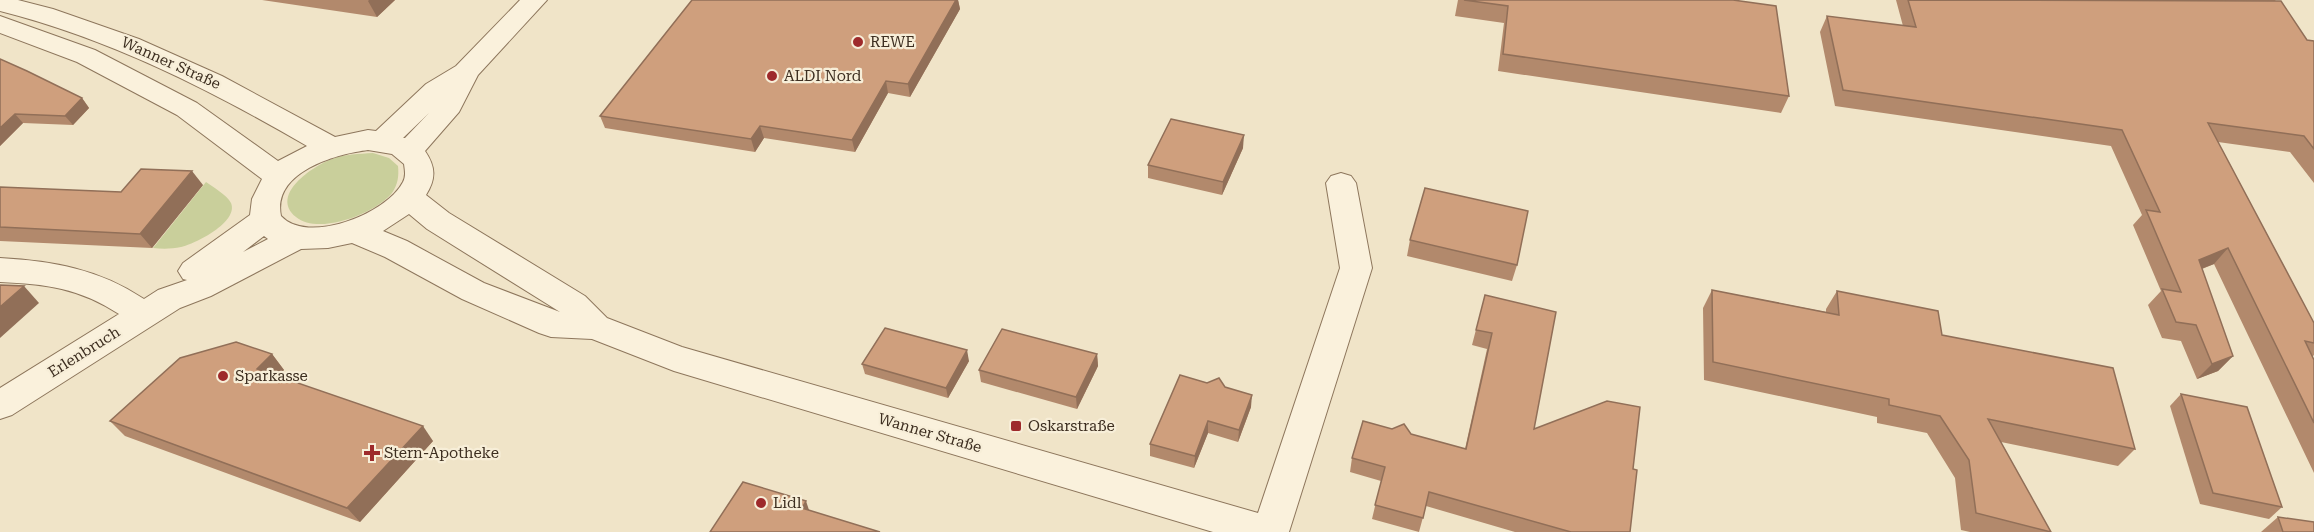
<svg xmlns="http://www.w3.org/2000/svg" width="2314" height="532" viewBox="0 0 2314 532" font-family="'Roboto Serif',serif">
	<rect width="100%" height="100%" fill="#f0e4c8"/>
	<g fill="#c9cf9b">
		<path d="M373,153L389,158L398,166C399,176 398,184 392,193C376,213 319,236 296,217C269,195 313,166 332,159C345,154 359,154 373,153Z"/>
		<path d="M206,182C213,187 227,195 231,203C239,222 195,244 181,247C172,249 162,249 153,248Z"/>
	</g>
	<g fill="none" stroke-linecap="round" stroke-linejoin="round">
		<g stroke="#8d765c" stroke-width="2">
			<path id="street" d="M0,0H18L53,9L139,39L222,76L335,137L368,130L376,131L426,84L456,66L520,0H547L478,75L459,112L425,151C436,167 436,179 426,195L449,213L585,296L607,318L682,347L1258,513L1340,268L1326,183L1331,176L1341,173L1351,176L1356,183L1372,268L1289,532H1213L674,371L592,339L551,337L539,333L462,299L385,257L352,243L328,248L301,249L211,296L180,308L12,415L0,419V388L119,314C79,288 46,284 0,282V258C53,261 99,269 144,299L158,290L187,280L183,279L178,271L183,263L250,215L252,199L262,179L177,115L77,62L0,33V16L95,50L197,103L278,161L307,146C209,89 110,39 0,11ZM429,113L405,138H403ZM368,150L392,154L404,164C405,171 406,176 403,182C387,214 307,245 281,216C272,172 336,154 368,150ZM409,214L427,229L560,312L484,283L407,241L383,231ZM264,236L268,239L243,252Z"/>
		</g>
		<use href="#street" fill="#faf1dc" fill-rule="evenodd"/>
	</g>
	<g fill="#b2896c">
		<path d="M262,0H395L377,17Z"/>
		<path d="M692,0H958L960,9L910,97L888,93L855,152L764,138L755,152L605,128L600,116Z"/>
		<path d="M1458,0H1733L1789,96L1781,113L1498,71L1504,23L1455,16Z"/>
		<path d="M1896,0H2275L2307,40L2314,41V183L2290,152L2218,142L2314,323V355L2312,357L2314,360V473L2214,264L2202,269L2233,356L2218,371L2197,379L2181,341L2162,338L2148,305L2161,291L2133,225L2142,215L2111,146L1835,106L1820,32L1827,16L1903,26Z"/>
		<path d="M0,59L82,98L89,108L73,125L23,123L0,146Z"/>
		<path d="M1243,148L1222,195L1148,178V165Z"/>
		<path d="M203,185L152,248L0,241V187L121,192Z"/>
		<path d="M1410,240L1517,265L1512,281L1407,256Z"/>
		<path d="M1712,290L1826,312V309L1837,291L1942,335L2135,449L2118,466L2001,442L2051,532H1970L1961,530L1955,478L1927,433L1877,423V417L1704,380L1703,308Z"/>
		<path d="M1485,295L1534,429L1633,469L1630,532H1515L1426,506L1419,532L1372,519L1381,481L1350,472L1352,458L1411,434L1465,449L1487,349L1472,345Z"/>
		<path d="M272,354L284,370L278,376L433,441L360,522L125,436L110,421Z"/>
		<path d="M1097,354L1098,366L1077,409L981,382L979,370Z"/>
		<path d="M969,361L948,398L865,374L862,364Z"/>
		<path d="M1225,387L1251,407L1238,442L1208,433L1194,468L1150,456V444Z"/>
		<path d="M2181,394L2282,507L2269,519L2200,504L2170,406Z"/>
		<path d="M2278,517L2314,532H2261Z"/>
	</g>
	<g fill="#916f58">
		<path d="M369,0H395L377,17L368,1Z"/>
		<path d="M956,0H958L960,9L910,97L908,84Z"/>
		<path d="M886,81L888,93L855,152L852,140Z"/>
		<path d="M82,98L89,108L73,125L65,116Z"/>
		<path d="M15,114L23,123L0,146V128Z"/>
		<path d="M760,126L764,138L755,152L751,139Z"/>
		<path d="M1244,135L1243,148L1222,195L1223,182Z"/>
		<path d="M192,171L203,185L152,248L140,234Z"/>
		<path d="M2228,248L2214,264L2185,275L2199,260Z"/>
		<path d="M24,286L39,303L0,338V307Z"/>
		<path d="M967,350L969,361L948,398L946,388Z"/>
		<path d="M272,354L284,370L269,384L257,369Z"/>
		<path d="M1097,354L1098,366L1077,409L1076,397Z"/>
		<path d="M2233,356L2218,371L2197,379L2212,364Z"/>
		<path d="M1252,395L1251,407L1238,442L1239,430Z"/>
		<path d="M1208,421V433L1194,468L1195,456Z"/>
		<path d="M423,426L433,441L360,522L347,508Z"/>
		<path d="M806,501L810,513L802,508Z"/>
	</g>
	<g fill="#cf9f7d" stroke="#916f58" stroke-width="1.5">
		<path d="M692,0H956L908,84L886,81L852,140L760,126L751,139L600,116Z"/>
		<path d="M1464,0H1733L1776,6L1789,96L1503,54L1508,6Z"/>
		<path d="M1908,0L2281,1L2307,40L2314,41V149L2304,136L2208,123L2314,323V343L2305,341L2314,360V423L2228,248L2199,260L2233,356L2212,364L2196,325L2176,322L2162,289L2181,292L2146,210L2160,212L2122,130L1843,90L1827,16L1916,27Z"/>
		<path d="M0,59L27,71L82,98L65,116L15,114L0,128Z"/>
		<path d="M1171,119L1244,135L1223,182L1148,165Z"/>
		<path d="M141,169L192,171L140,234L0,227V187L121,192Z"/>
		<path d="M1425,188L1528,211L1517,265L1410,240Z"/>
		<path d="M0,285L24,286L0,307Z"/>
		<path d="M1712,290L1839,315L1837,291L1938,311L1942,335L2113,368L2135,449L1988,419L2051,532L1976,513L1969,460L1940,416L1889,405V399L1713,362Z"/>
		<path d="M1485,295L1556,312L1534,429L1607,401L1640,407L1633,469L1637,470L1630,532H1571L1429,492L1423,518L1375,505L1385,467L1352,458L1363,421L1392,429L1404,424L1411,434L1466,449L1492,333L1476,330Z"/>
		<path d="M885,328L967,350L946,388L862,364Z"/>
		<path d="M1002,329L1097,354L1076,397L979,370Z"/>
		<path d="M236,342L272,354L257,369L423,426L347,508L110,421L180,358Z"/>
		<path d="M1180,375L1207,383L1219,378L1225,387L1252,395L1239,430L1208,421L1195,456L1150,444Z"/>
		<path d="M2181,394L2247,407L2282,507L2213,493Z"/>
		<path d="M743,482L806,501L802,508L880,532H710Z"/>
		<path d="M2278,517L2314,522V532H2283Z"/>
	</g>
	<g fill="#9e2a2b" stroke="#f7eed8" stroke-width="2">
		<circle cx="858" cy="42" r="6"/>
		<circle cx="772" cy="76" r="6"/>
		<circle cx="223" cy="376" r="6"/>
		<rect x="1010" y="420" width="12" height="12" rx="3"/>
		<path d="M369 444h6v6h6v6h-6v6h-6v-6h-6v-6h6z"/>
		<circle cx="761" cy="503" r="6"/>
	</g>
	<g text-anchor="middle" stroke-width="4.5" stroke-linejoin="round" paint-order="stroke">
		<g font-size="15" fill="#3d2e20" stroke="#f7eed8" text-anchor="start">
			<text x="870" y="47">REWE</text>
			<text x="784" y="81">ALDI Nord</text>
			<text x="235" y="381">Sparkasse</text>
			<text x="1028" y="431">Oskarstraße</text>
			<text x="384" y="458">Stern-Apotheke</text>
			<text x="773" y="508">Lidl</text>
		</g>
		<g font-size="15" fill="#3d2e20" stroke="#f7eed8">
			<text transform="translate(171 63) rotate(24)" y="5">Wanner Straße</text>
			<text transform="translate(84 352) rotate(-32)" y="5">Erlenbruch</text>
			<text transform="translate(930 433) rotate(16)" y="5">Wanner Straße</text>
		</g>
	</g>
</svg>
